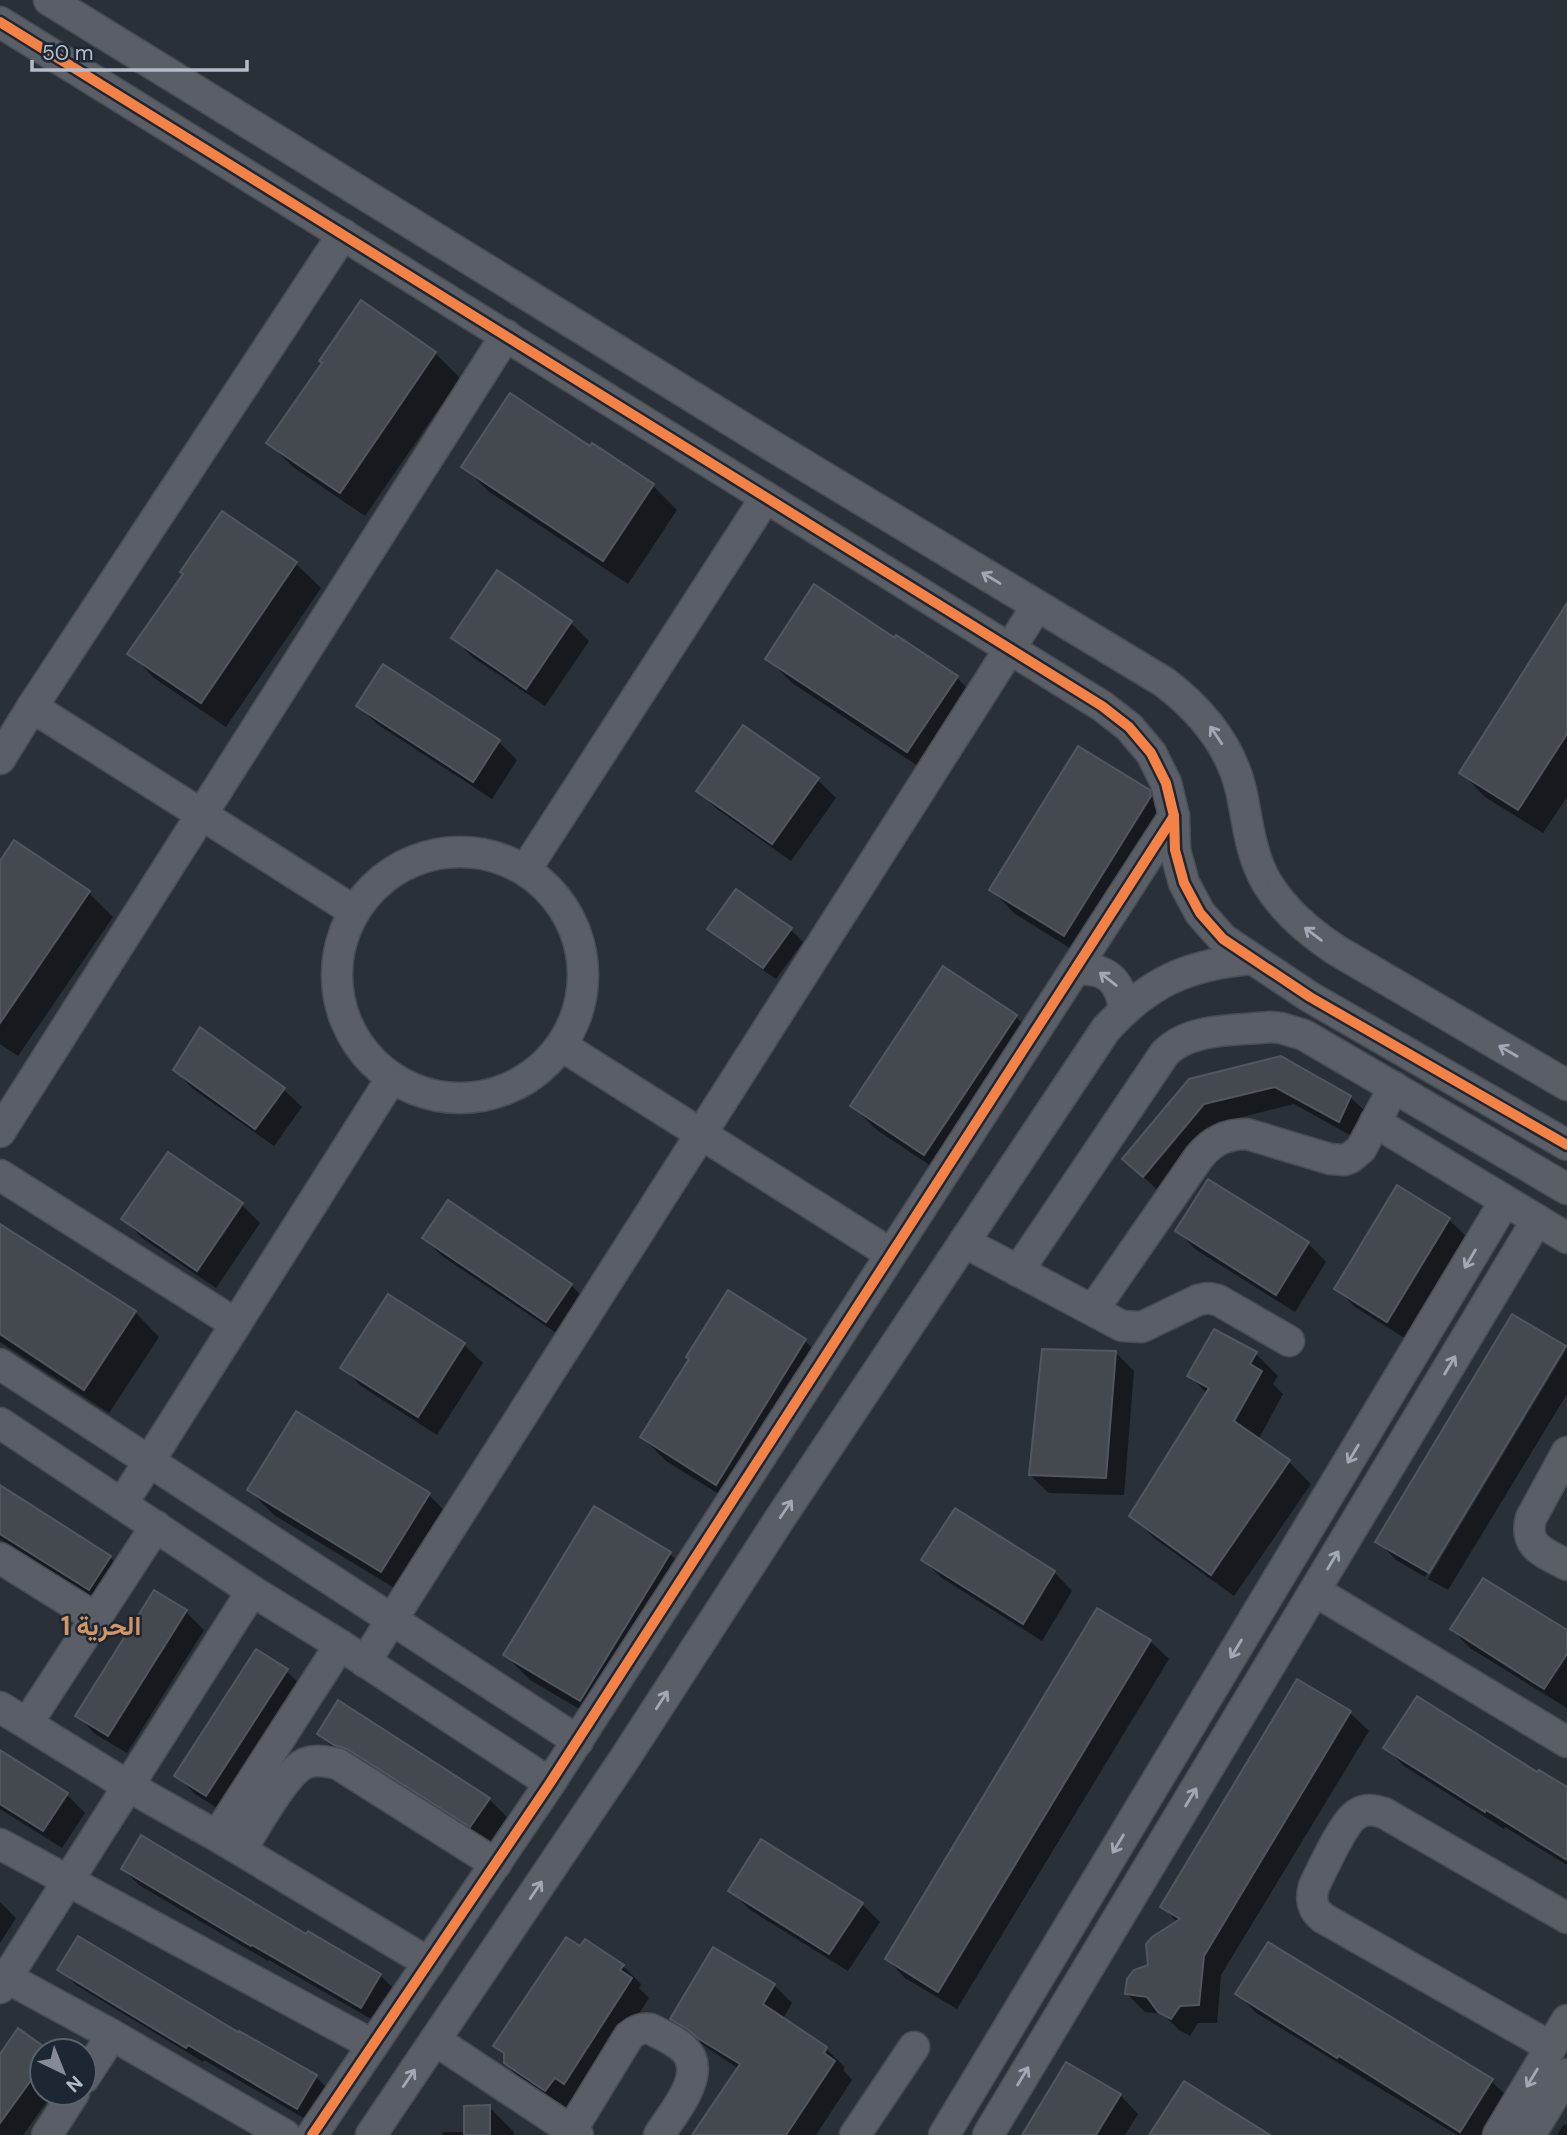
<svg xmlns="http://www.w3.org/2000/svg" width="1567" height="2135" viewBox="0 0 1567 2135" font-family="'DM Sans',Vazirmatn,sans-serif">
	<rect width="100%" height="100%" fill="#2a3038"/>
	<g fill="#0007">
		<path d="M435,353L460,378L365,516L293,467L269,443L323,364Z"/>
		<path d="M593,446L653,486L677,510L628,584L488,491L463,466Z"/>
		<path d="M223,513L296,564L321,588L226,727L154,678L130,653L185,574Z"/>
		<path d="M497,573L571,623L589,641L545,706L471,656L453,637Z"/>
		<path d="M1567,606V797L1543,833L1485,797L1461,772Z"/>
		<path d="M897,638L957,678L981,702L933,776L792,683L767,658L895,640Z"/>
		<path d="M383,667L499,742L517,760L492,799L377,724L358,706Z"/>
		<path d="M818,780L836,798L791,861L717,809L698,791Z"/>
		<path d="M1149,791L1174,816L1089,960L1015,914L991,889Z"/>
		<path d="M15,842L89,893L113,917L18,1056L0,1044V864Z"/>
		<path d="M710,929L791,930L803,942L776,979L722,941Z"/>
		<path d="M1016,1017L1040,1041L949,1178L877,1130L852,1106Z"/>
		<path d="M1281,1058L1350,1097L1369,1115L1357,1139L1294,1104L1222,1122L1162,1194L1124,1159L1190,1080Z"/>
		<path d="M175,1070L283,1089L302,1107L274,1146L193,1089Z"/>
		<path d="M169,1154L242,1205L260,1223L216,1288L142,1238L124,1219Z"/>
		<path d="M1398,1188L1449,1220L1468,1238L1406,1339L1355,1307L1337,1289Z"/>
		<path d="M0,1226L135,1312L159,1337L109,1413L0,1342Z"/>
		<path d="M1177,1230L1308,1243L1326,1262L1295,1312L1195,1249Z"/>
		<path d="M424,1238L571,1285L589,1304L565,1339L442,1256Z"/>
		<path d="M729,1293L805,1341L829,1365L741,1508L666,1461L642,1437L691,1360Z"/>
		<path d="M388,1296L464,1345L483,1363L437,1435L361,1386L342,1367Z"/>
		<path d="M1513,1317L1567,1349V1394L1448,1590L1428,1579L1566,1350H1562L1425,1577L1396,1560L1378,1541Z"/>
		<path d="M1115,1352L1134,1371L1124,1495L1049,1493L1030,1475Z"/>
		<path d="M1256,1354L1278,1376L1273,1384L1283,1394L1258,1440L1289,1462L1311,1484L1234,1596L1154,1538L1132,1516L1207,1394L1190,1376Z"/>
		<path d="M297,1413L429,1495L453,1519L406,1595L274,1515L249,1490Z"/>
		<path d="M0,1487L110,1557L128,1576L108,1607L0,1539Z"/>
		<path d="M670,1554L694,1578L605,1724L530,1680L505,1655Z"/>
		<path d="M923,1560L1054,1572L1072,1591L1042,1641L942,1578Z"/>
		<path d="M1098,1610L1150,1641L1169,1659L957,2009L905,1978L887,1959Z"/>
		<path d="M186,1612L204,1630L127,1753L95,1734L77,1715Z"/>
		<path d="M1452,1629L1567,1632V1708L1470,1648Z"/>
		<path d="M286,1671L305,1689L225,1813L195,1794L176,1775Z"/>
		<path d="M1298,1682L1350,1713L1369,1731L1221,1975L1217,2023H1198L1190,2036L1179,2030L1163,2014L1145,2012L1127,1994L1150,1966L1178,1923L1163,1907Z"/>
		<path d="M319,1733L489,1799L507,1817L489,1844L337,1752Z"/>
		<path d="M1386,1748L1538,1774L1567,1789V1865L1505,1827L1504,1829L1404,1766Z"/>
		<path d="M0,1752L66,1794L85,1813L62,1848L0,1809Z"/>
		<path d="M123,1869L307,1936L380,1975L396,1991L378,2023L269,1960L268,1961L139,1885Z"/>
		<path d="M731,1891L862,1904L880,1922L848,1971L749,1909Z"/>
		<path d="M0,1902L16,1918L0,1943Z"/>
		<path d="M623,1966L641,1984L639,1988L649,1998L583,2101L574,2095L565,2108L520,2079L502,2060L505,2055L495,2046Z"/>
		<path d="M60,1969L239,2035L316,2077L332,2093L314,2124L204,2060L203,2062L76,1985Z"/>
		<path d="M774,1985L792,2003L783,2019L826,2049L845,2067L843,2070L852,2080L816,2135H706L739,2069L691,2037L673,2019Z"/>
		<path d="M1238,1994L1491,2081L1510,2099L1487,2135H1457L1256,2013Z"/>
		<path d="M18,2031L47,2051H42V2093H53L23,2135H0V2056Z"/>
		<path d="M1120,2095L1138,2114L1125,2135H1024Z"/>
		<path d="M489,2107L514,2132V2135H443V2132H466Z"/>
		<path d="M1564,2124L1567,2126V2135H1557Z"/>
	</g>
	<g fill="#444950" stroke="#52575f" stroke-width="2">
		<path d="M361,300L436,352L340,493L266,443L322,363L319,361Z"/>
		<path d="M510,393L590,446L592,443L654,484L603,561L461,467Z"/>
		<path d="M222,511L297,562L201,703L127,654L183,574L180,572Z"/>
		<path d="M497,570L572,621L526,689L451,638Z"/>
		<path d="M814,584L895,638L896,635L958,676L907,752L765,659Z"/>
		<path d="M1567,603V734L1518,810L1459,773Z"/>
		<path d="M383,664L500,740L473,782L356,706Z"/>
		<path d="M743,725L819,778L772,844L696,791Z"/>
		<path d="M1078,746L1150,790L1151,796L1064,936L989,890Z"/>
		<path d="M14,840L90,891L0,1023V861Z"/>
		<path d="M736,889L792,928L763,968L707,929Z"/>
		<path d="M943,966L1017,1015L924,1155L850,1106Z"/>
		<path d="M200,1027L285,1088L255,1129L173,1070Z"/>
		<path d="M1281,1056L1351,1096L1339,1122L1275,1087L1204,1104L1143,1177L1122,1159L1189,1079Z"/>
		<path d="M168,1152L243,1203L197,1271L121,1219Z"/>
		<path d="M1208,1179L1309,1242L1276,1295L1175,1231Z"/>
		<path d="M1397,1185L1450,1218L1387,1322L1334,1289Z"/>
		<path d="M448,1200L572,1284L546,1322L422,1238Z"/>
		<path d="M0,1224L136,1311L84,1390L0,1334Z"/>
		<path d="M728,1290L806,1339L716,1485L640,1437L689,1359L686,1357Z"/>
		<path d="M388,1294L465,1343L418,1417L340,1368Z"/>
		<path d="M1512,1314L1566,1346L1429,1573L1375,1542Z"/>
		<path d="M1214,1329L1257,1352L1250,1364L1262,1371L1234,1421L1290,1460L1211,1575L1129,1516L1209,1388L1187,1376Z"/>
		<path d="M1042,1349L1116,1351L1106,1478L1029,1475Z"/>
		<path d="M296,1411L430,1493L381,1572L247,1490Z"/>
		<path d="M0,1485L111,1556L89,1590L0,1534Z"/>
		<path d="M594,1506L671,1552L580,1701L503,1655Z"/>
		<path d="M955,1508L1055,1571L1023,1624L921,1560Z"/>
		<path d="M1483,1578L1567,1630V1654L1544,1689L1450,1629Z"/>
		<path d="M154,1590L187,1610L108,1736L75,1716Z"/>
		<path d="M1097,1608L1151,1640L938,1992L885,1959Z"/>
		<path d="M256,1649L288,1669L206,1796L174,1776Z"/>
		<path d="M1297,1679L1351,1711L1204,1956L1199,2005L1180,2006L1171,2019L1158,2012L1147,1997L1125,1994L1127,1979L1134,1970L1148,1965L1146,1944L1152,1937L1180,1919L1160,1907Z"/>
		<path d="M1417,1696L1537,1772L1539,1770L1567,1787V1860L1486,1810L1485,1812L1383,1748Z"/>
		<path d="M338,1700L490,1798L470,1827L347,1749L334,1745L317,1734Z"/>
		<path d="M0,1750L68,1793L43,1831L0,1804Z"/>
		<path d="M141,1835L306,1934L308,1931L381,1974L361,2008L252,1945L251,1946L121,1869Z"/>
		<path d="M761,1839L863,1903L829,1954L728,1891Z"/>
		<path d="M78,1936L238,2032L239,2031L317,2075L297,2109L188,2045L186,2048L57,1970Z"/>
		<path d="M566,1937L580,1946L585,1939L624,1965L620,1970L632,1978L564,2084L555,2078L545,2091L504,2063V2053L493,2046Z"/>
		<path d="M1268,1942L1493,2079L1460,2132L1339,2056L1337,2058L1235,1994Z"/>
		<path d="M713,1947L775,1984L763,2004L827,2047L824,2053L835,2061L786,2135H692L740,2064L699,2039L687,2029L670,2019Z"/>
		<path d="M18,2028L50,2051H42V2065L0,2123V2054Z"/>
		<path d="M1066,2062L1121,2094L1096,2135H1022Z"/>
		<path d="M1184,2081L1270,2135H1149Z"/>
		<path d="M490,2105V2135H464V2106Z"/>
	</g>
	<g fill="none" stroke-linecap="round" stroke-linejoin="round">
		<g stroke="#484c53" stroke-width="33">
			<g id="minor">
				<path d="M49,0L774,447L1164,682C1201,710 1230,744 1241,790C1248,822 1250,854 1267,883C1285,912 1308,931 1336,950L1567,1085"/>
				<path d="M0,22L1102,706L1129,727L1151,753L1166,783L1174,816L1175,850L1184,883L1200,913L1223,939L1310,997L1567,1145"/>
				<path d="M32,707L354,911"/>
				<path d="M0,759L32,707L343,234"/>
				<circle cx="460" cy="975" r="123"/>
				<path d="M526,869L766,497"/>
				<path d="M1075,970C1105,967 1120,979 1124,1009"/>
				<path d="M562,1046L891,1254"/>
				<path d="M1375,1122L1567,1238"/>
				<path d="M0,1132L506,335"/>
				<path d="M0,1175L236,1324"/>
				<path d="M964,1242L1122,1326L1142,1327L1198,1300L1208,1298L1218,1300L1289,1341"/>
				<path d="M1018,1271L1165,1053C1191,1027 1235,1031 1270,1027L1281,1028L1304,1035L1567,1189"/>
				<path d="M1093,1310L1199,1157C1212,1141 1226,1134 1247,1134L1330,1159L1344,1160L1350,1158L1361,1149L1394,1087"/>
				<path d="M0,1364L578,1741"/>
				<path d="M0,1423L252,1591L340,1645L550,1783"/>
				<path d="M1567,1452L1531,1518C1523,1548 1546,1553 1567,1565"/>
				<path d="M122,1504L391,1079"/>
				<path d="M0,1558L96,1618"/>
				<path d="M1315,1591L1567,1742"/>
				<path d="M365,1662L1037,606"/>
				<path d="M0,1707L128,1786L217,1836L429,1963"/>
				<path d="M28,1722L156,1526"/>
				<path d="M217,1836L340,1645"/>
				<path d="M0,1844L373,2045"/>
				<path d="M241,1850C254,1830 285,1771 306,1763C316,1759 327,1761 338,1764L496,1864"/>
				<path d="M0,1974L112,2035L285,2135"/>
				<path d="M0,1988L252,1591"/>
				<path d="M435,2040L578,2135"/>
				<path d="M1551,2047L1323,1918C1312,1909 1310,1900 1314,1886C1322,1870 1344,1821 1357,1814C1366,1808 1375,1810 1384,1813L1567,1918"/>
				<path d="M84,2078L112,2035"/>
				<path d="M571,2131L629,2036C636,2030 642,2027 651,2029C662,2035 675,2040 684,2049C709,2073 673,2113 659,2135"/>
				<path d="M47,2135L74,2093"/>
				<path d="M312,2135L550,1783L1174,816"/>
				<path d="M371,2135L625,1758L779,1520L1106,1029C1149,982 1187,965 1251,959"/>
				<path d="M855,2135L914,2047"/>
				<path d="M944,2135L1505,1201"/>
				<path d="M988,2135L1537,1220"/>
				<path d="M1498,2135L1567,2020"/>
				<path d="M1530,2135L1567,2074"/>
			</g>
		</g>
		<use href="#minor" stroke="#5a5e66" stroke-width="30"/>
		<g stroke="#1d2633" stroke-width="15">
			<g id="cycleway">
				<path d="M0,22L1102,706L1129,727L1151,753L1166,783L1174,816L1175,850L1184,883L1200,913L1223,939L1310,997L1567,1145"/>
				<path d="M312,2135L550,1783L1174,816"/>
			</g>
		</g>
		<use href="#cycleway" stroke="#f48246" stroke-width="10"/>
	</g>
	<defs><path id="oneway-shaft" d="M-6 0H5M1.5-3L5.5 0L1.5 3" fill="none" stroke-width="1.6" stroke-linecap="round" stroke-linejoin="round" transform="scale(1.75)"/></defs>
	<g stroke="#a2a9b5">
		<use href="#oneway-shaft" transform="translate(991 578) rotate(-149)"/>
		<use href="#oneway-shaft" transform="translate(1216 735) rotate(-124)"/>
		<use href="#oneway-shaft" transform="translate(1313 934) rotate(-143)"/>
		<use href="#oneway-shaft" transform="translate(1108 979) rotate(-142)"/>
		<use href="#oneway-shaft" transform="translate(1508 1051) rotate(-150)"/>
		<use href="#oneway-shaft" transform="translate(1470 1259) rotate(121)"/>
		<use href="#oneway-shaft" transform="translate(1450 1365) rotate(-59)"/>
		<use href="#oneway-shaft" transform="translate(1353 1454) rotate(121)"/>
		<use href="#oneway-shaft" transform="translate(786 1509) rotate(-56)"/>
		<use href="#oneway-shaft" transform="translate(1333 1560) rotate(-59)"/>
		<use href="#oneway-shaft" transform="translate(1236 1649) rotate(121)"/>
		<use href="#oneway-shaft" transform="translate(662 1700) rotate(-57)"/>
		<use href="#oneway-shaft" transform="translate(1191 1797) rotate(-59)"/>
		<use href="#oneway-shaft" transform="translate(1118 1844) rotate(121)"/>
		<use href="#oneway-shaft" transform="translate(536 1890) rotate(-56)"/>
		<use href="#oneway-shaft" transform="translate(1023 2076) rotate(-59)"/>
		<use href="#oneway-shaft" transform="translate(409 2078) rotate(-56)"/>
		<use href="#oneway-shaft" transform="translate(1532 2078) rotate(121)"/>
	</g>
	<g text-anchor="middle" stroke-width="5" stroke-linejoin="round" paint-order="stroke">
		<g font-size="26" font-weight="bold" fill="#d59563" stroke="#1d2633">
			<text x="101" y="1635">الحرية 1</text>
		</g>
	</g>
	<g transform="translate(63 2072) rotate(137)"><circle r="33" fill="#1d2633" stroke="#59626f" stroke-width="2"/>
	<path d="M0-5L12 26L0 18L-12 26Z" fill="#848b96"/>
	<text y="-10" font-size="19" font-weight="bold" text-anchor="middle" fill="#b4bcc9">N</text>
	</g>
	<path d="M32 60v10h215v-10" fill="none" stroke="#b4bcc9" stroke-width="3.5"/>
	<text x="42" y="60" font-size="21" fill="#b4bcc9" stroke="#1d2633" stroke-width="5" paint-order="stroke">50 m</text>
</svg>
